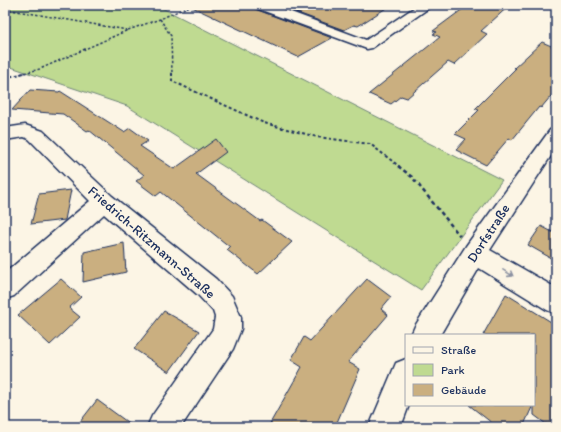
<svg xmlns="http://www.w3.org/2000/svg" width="561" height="432" viewBox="0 0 561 432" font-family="Itim,sans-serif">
	<rect width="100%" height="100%" fill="#fcf5e5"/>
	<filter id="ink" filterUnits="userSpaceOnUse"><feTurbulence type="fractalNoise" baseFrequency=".025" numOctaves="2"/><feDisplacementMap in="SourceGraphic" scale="8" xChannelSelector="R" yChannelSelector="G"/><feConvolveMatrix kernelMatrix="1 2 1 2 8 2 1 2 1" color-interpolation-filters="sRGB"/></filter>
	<g filter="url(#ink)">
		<path fill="#bfda91" stroke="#6d8478" d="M5,5H156L502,180L421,290L127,106L5,65Z"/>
		<g fill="#caaf80" stroke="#1b2f5e">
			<path d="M188,5H253L255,9L332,38L298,57Z"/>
			<path d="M276,5H391L358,26L354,25L344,30Z"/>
			<path d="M468,5H510L481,31L487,34L454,65L448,62L407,98L401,96L391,104L369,94L440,37L433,34L437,32L433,31Z"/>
			<path d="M542,42L556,48V90L541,108L539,107L512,140L509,138L486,165L456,150L466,139L455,134L479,110L475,109L516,68H514Z"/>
			<path d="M30,90L59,92L60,91L124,132L130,128L148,141L140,146L174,169L216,139L226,152L196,174L260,221L262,220L292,242L258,274L227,250L230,247L161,192L156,196L136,181L144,175L89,130L87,131L63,114L12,110Z"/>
			<path d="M71,190L65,220L31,224L39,194Z"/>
			<path d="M541,226L556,234V261L528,245Z"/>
			<path d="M124,243L126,272L83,282L84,252Z"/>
			<path d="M61,279L81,297L69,308L80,317L50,345L18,315Z"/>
			<path d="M367,279L391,297L381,309L388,315L348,362L360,369L335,427H268L302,367L291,360L304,337L310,341Z"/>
			<path d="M506,294L556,325V427H550L534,415V335H483Z"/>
			<path d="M164,311L199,331L169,372L134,349Z"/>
			<path d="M97,400L134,427H76Z"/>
			<path d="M469,405H533L523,427H497Z"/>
		</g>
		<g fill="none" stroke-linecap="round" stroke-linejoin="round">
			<g stroke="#1b2f5e" stroke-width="3">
				<g id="minor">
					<path d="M254,5H272L366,40L418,5H433L372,48L367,49L256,8Z"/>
					<path d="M25,125L43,131L112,196L216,279L232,296L241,317V329L233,349L181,427H147L152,416L213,329L215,317L213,311L198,295L104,214L14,296L5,299V273L90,201L29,139L24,137L5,140V128Z"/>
					<path d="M556,128V148L490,250L556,288V314L547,310L479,268L440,335H411L415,326L466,246L550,130Z"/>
					<path d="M406,359V405H409L401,427H369L396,363Z"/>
				</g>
			</g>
			<g stroke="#1b2f5e" stroke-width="1.5" stroke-dasharray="2.5 2" stroke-linecap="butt">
				<path d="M5,9L127,30"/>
				<path d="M160,19L171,36L172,74"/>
				<path d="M20,74L40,69L128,30L160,19L192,5"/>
			</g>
			<g stroke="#1b2f5e" stroke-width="2" stroke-dasharray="3 2.5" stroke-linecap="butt">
				<path d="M172,73V81L264,123L317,137L370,144L400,167"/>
				<path d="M5,78L24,73"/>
			</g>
			<path stroke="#1b2f5e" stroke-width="2.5" stroke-dasharray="4 3" stroke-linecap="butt" d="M398,166L412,177L460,236"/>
			<use href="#minor" fill="#fcf5e5" fill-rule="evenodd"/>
		</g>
		<defs><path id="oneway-shaft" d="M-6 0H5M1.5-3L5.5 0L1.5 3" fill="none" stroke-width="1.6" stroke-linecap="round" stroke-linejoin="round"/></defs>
		<use stroke="#8c92a2" href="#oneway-shaft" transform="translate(508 273) rotate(31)"/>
	</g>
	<g text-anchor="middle" stroke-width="3.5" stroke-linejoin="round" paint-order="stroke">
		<g font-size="14" fill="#1b2f5e" stroke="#fcf5e5">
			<text transform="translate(488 233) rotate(-57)" y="5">Dorfstraße</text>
			<text transform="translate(152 242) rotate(41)" y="5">Friedrich-Ritzmann-Straße</text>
		</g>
	</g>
	<rect width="561" height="432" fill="none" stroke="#fcf5e5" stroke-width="20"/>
	<rect x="10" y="10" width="541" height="412" fill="none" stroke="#1b2f5e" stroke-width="1.5" filter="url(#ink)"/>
	<rect x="405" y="334" width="130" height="72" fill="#fcf5e5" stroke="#a2a6af"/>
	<rect x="413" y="347" width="20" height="6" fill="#fcf5e5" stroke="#a2a6af"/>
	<text x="441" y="354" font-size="12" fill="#1b2f5e">Straße</text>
	<rect x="413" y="364" width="20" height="12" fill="#bfda91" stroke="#a2a6af"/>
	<text x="441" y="374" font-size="12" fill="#1b2f5e">Park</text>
	<rect x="413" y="384" width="20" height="12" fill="#caaf80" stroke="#a2a6af"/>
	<text x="441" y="394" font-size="12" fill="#1b2f5e">Gebäude</text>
</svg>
